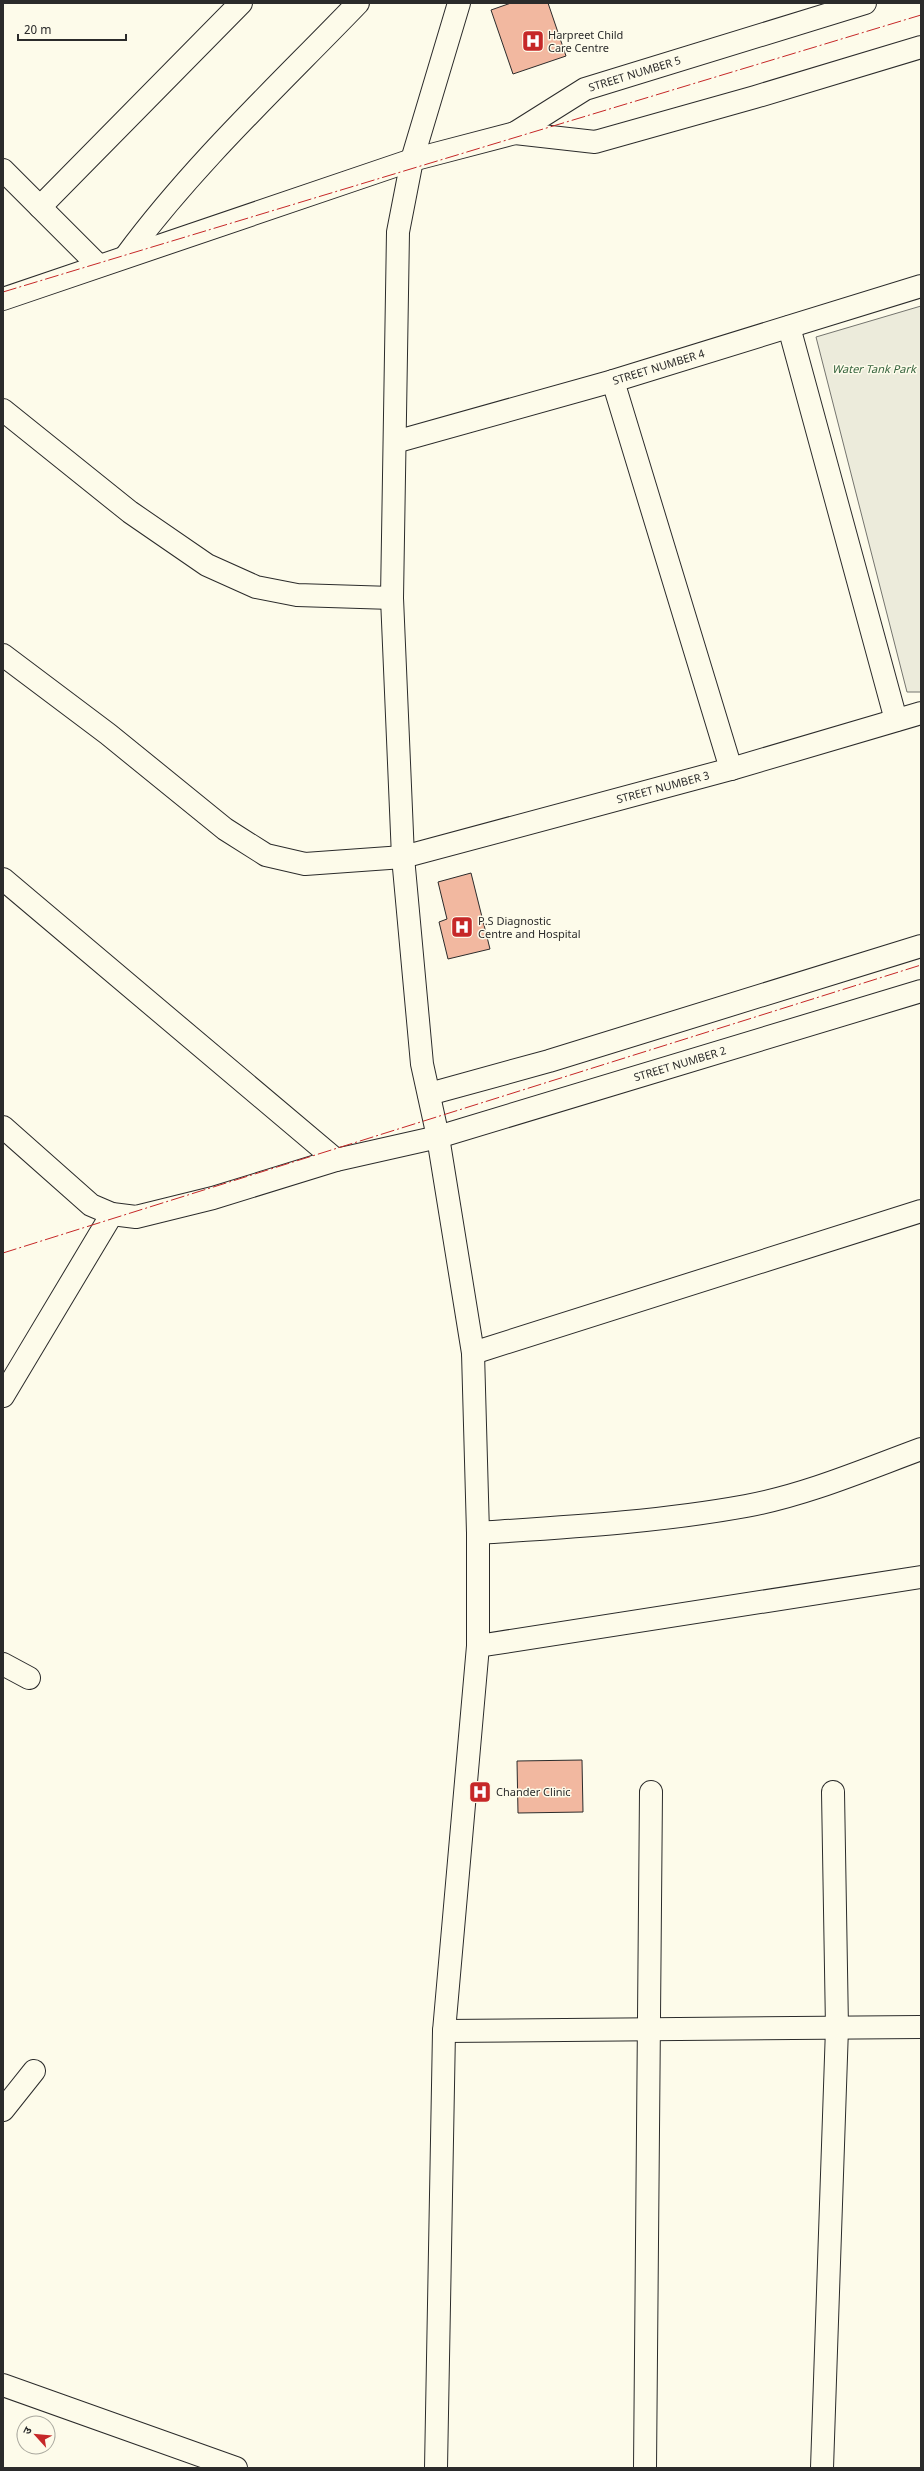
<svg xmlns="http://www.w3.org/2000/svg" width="924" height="2471" viewBox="0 0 924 2471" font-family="Georgia,'Noto Sans Devanagari',serif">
	<rect width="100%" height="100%" fill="#fdfbea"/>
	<path fill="#ecebdb" stroke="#74746e" d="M921,306V692H907L816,337Z"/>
	<g fill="#f2b8a0" stroke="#2b2b2b">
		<path d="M511,3H548L566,56L513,74L491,10Z"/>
		<path d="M471,873L490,949L448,959L439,922L447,919L438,882Z"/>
		<path d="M582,1760L583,1812L518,1813L517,1761Z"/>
	</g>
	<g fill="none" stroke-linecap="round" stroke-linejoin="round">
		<g stroke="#2b2b2b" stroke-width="24">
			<g id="minor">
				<path d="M515,133L595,142L755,97L921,47"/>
				<path d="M3,170L98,265"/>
				<path d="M40,207L241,3"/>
				<path d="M126,256C194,164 279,85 358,3"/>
				<path id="s1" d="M3,299L412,160L515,133L585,89L865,3"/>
				<path d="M789,327L896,720"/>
				<path d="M613,381L731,769"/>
				<path d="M3,410L130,512L207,565L256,587L297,595L392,598"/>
				<path id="s2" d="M395,442L613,381L921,286"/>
				<path id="s3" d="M3,655L108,734L225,829L266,855L305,864L403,857L731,769L921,713"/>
				<path d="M3,879L336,1160"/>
				<path d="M429,1094L549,1061L921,946"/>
				<path id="s4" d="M3,1127L91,1205L112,1214L136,1217L213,1198L336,1160L438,1137L921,991"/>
				<path d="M473,1353L921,1211"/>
				<path d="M3,1396L112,1214"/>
				<path d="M478,1533C568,1527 658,1522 746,1506C806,1495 864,1470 921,1449"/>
				<path d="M478,1646L921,1577"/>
				<path d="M3,1664L29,1678"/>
				<path d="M444,2031L921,2027"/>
				<path d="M3,2110L34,2071"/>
				<path d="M3,2385L236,2468"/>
				<path d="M436,2468L444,2031L478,1646V1533L473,1353L438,1137L422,1064L403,857L392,598L398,232L412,160L459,3"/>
				<path d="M645,2468L651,1792"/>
				<path d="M822,2468L837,2028L833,1792"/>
			</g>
		</g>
		<use href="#minor" stroke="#fdfbea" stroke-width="22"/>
		<g stroke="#c62828" stroke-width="1" stroke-dasharray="14 3 2 3" stroke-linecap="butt">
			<path d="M3,292L921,15"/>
			<path d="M3,1253L921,965"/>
		</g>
	</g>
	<defs>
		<g id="hospital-square" transform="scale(1.15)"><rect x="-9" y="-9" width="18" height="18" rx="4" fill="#c62828" stroke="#fdfbea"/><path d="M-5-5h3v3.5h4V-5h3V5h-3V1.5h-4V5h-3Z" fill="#fff"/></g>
	</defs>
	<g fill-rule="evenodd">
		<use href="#hospital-square" x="533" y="41"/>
		<use href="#hospital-square" x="462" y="927"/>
		<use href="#hospital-square" x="480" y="1792"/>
	</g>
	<g text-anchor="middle" stroke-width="3" stroke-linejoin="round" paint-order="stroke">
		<g font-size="11" fill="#2b2b2b" stroke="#fdfbea" text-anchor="start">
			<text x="548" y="39">Harpreet Child<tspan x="548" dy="13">Care Centre</tspan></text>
			<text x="478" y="925">P.S Diagnostic<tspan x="478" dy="13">Centre and Hospital</tspan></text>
			<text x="496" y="1796">Chander Clinic</text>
		</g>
		<g font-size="11" fill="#2b2b2b" stroke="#fdfbea">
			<text dy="4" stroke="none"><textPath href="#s1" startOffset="673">STREET NUMBER 5</textPath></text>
			<text dy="4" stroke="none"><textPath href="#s2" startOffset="274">STREET NUMBER 4</textPath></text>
			<text dy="4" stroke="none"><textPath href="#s3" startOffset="738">STREET NUMBER 3</textPath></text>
			<text dy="4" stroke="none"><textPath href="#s4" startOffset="730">STREET NUMBER 2</textPath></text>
		</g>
		<g font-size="11" font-style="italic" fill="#34623c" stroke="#fdfbea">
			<text x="874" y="373">Water Tank Park</text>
		</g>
	</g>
	<rect width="924" height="2471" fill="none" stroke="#2b2b2b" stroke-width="8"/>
	<g transform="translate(36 2435) rotate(297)"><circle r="19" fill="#fdfbea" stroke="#a9a89e"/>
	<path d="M0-3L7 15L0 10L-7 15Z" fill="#c62828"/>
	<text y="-6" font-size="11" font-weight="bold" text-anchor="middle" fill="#2b2b2b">उ</text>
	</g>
	<path d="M18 34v6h108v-6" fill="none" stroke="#2b2b2b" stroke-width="2"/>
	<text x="24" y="34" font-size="12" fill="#2b2b2b" stroke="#fdfbea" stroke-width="3" paint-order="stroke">20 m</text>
</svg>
